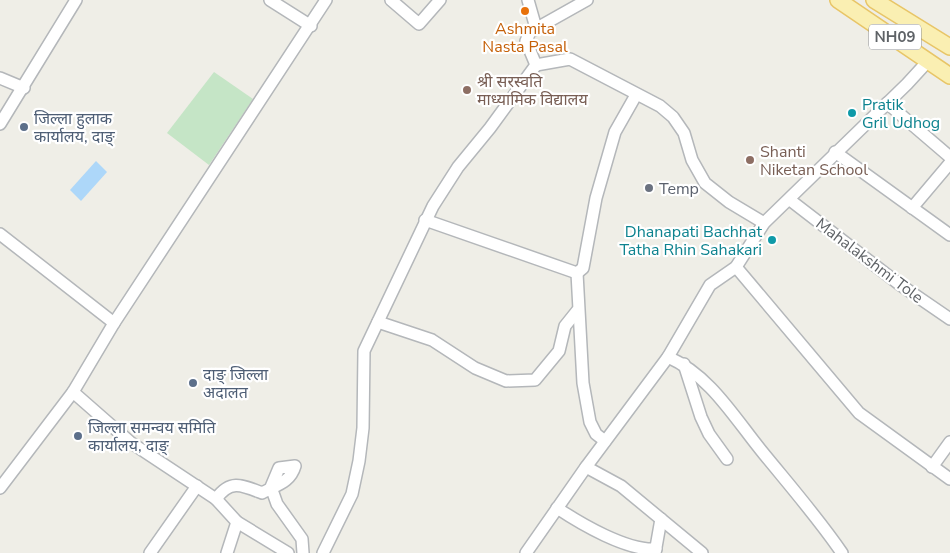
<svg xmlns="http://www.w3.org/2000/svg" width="950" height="553" viewBox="0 0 950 553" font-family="'Nunito Sans','Noto Sans Devanagari',sans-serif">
	<rect width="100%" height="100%" fill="#efeee7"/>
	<path fill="#c5e5c6" d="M214,72L253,99L209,165L167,133Z"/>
	<path fill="#add7f9" d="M96,161L107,172L81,201L70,190Z"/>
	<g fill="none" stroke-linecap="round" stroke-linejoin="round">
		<g stroke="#b4b7ba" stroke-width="14">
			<g id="minor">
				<path d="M270,0L311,26"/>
				<path d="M391,0L419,24L440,0"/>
				<path d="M528,0L536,28"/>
				<path d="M536,65L570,59L660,106L673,117L684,133L692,160L705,183L729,202L764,223"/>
				<path d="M0,78L24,88"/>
				<path d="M887,103L950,157"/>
				<path d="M0,124L76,0"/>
				<path d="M835,152L950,235"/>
				<path d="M790,200L899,284L950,319"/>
				<path d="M912,208L950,163"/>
				<path d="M425,220L577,273L583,268L596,198L615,132L636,95"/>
				<path d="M0,234L114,323"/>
				<path d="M736,267L859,413L950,479"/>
				<path d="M577,273L583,383L590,422L596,434L605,441"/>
				<path d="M378,322L432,340L475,368L506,381L535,380L559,351L565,326L577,311"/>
				<path d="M668,357C711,376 735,419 764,454C791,487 818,518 842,553"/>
				<path d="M684,364L701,417L709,434L727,459"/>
				<path d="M73,392L130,442L216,499L237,522L288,553"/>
				<path d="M586,467L621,486L702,553"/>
				<path d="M932,467L950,442"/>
				<path d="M0,488L73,392L114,323L326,0"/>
				<path d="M216,499C230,479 242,485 262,493C276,485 290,483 295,466L279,468L271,487L277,504L302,539L303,553"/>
				<path d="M557,508C581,524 627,551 656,549"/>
				<path d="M150,553L197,486"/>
				<path d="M227,553L237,522"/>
				<path d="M323,553L352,494L359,461L363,428L364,351L433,206L458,167L490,128L536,65L526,41L530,32L587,0"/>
				<path d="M526,553L586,467L668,357L710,285L736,267L764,223L907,84L929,60"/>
				<path d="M655,553L661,519"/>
			</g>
		</g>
		<g stroke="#e8c567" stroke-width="18">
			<g id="major">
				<path d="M838,0L950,76"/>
				<path d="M874,0L950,47"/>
			</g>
		</g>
		<use href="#minor" stroke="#fff" stroke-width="11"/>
		<use href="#major" stroke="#faefb2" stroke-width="15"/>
	</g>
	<circle fill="#e8710a" stroke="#fff" stroke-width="2" cx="525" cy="11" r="5"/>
	<g fill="#8d6e63" stroke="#fff" stroke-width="2">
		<circle cx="467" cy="90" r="5"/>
		<circle cx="750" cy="160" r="5"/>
	</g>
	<g fill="#0f9aa8" stroke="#fff" stroke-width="2">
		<circle cx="852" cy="113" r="5"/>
		<circle cx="772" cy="240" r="5"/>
	</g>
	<g fill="#5c6f8a" stroke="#fff" stroke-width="2">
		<circle cx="24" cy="127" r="5"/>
		<circle cx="193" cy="383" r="5"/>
		<circle cx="78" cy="436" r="5"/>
	</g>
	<circle fill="#6b7280" stroke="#fff" stroke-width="2" cx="649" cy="188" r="5"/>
	<g text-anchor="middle" stroke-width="4.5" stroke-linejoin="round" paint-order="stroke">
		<rect fill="#fff" stroke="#8e9194" stroke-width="1" x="869" y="24.5" width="52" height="25" rx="4"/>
		<g font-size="15" font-weight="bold" fill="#5e6266">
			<text x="895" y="42">NH09</text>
		</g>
		<g font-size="16" fill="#c56008" stroke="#fff">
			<text x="525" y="34">Ashmita<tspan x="525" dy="18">Nasta Pasal</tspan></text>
		</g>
		<g font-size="16" fill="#785e54" stroke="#fff" text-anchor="start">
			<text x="477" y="87">श्री सरस्वति<tspan x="477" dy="18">माध्यामिक विद्यालय</tspan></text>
			<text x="760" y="157">Shanti<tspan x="760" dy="18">Niketan School</tspan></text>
		</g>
		<g font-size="16" fill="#0d838f" stroke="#fff" text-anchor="start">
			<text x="862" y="110">Pratik<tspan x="862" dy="18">Gril Udhog</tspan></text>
			<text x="762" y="237" text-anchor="end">Dhanapati Bachhat<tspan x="762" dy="18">Tatha Rhin Sahakari</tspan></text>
		</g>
		<g font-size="16" fill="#4e5e75" stroke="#fff" text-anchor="start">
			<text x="34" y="124">जिल्ला हुलाक<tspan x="34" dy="18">कार्यालय, दाङ्</tspan></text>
			<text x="203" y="380">दाङ् जिल्ला<tspan x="203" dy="18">अदालत</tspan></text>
			<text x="88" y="433">जिल्ला समन्वय समिति<tspan x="88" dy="18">कार्यालय, दाङ्</tspan></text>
		</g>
		<g font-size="16" fill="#5b616d" stroke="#fff" text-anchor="start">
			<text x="659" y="194">Temp</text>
		</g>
		<g font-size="16" fill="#5e6266" stroke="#fff">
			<text transform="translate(870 260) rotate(37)" y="6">Mahalakshmi Tole</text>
		</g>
	</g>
</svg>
